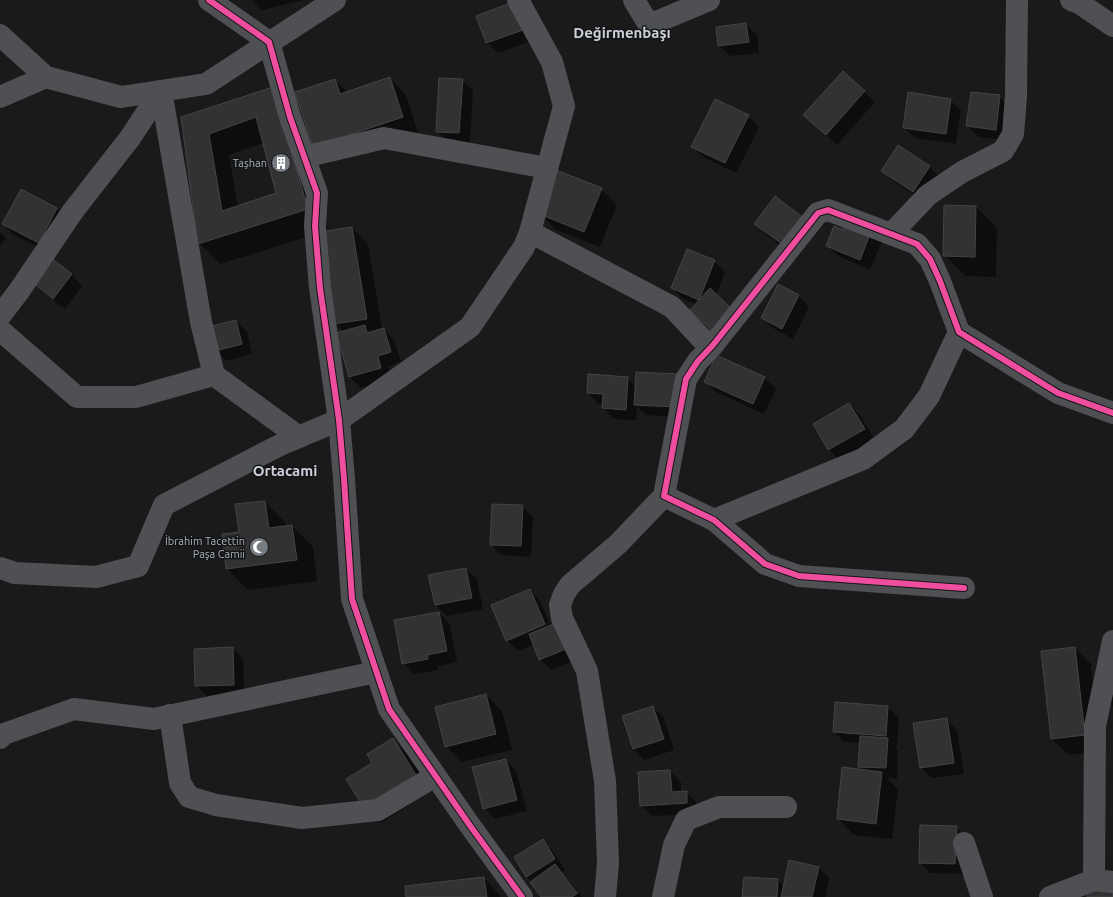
<svg xmlns="http://www.w3.org/2000/svg" width="1113" height="897" viewBox="0 0 1113 897" font-family="Ubuntu,sans-serif">
	<rect width="100%" height="100%" fill="#1a1a1b"/>
	<g fill="#0007" fill-rule="evenodd">
		<path d="M252,0H304L262,10Z"/>
		<path d="M516,2L536,39L498,53L487,42Z"/>
		<path d="M746,24L757,35L759,53L730,56L719,45Z"/>
		<path d="M843,72L875,102L837,145L815,125Z"/>
		<path d="M390,78L406,95L418,133L330,162L335,80L348,93Z"/>
		<path d="M462,80L473,91L470,143L448,142L437,131Z"/>
		<path d="M999,96L1010,107L1006,140L978,137L968,126Z"/>
		<path d="M950,100L961,110L956,144L915,138L904,128Z"/>
		<path d="M293,109L329,232L352,228L368,244L382,330L384,329L394,340L401,362L388,366L391,379L361,388L350,377L337,334L344,332L335,323L320,233L220,264L199,243L182,118ZM264,143L277,193L238,207L229,155Z"/>
		<path d="M748,116L759,127L736,173L703,157L692,147Z"/>
		<path d="M929,166L940,177L924,202L893,181L882,170Z"/>
		<path d="M601,189L617,205L600,247L556,230L540,214Z"/>
		<path d="M775,198L796,256L766,235L756,224Z"/>
		<path d="M945,206L976,207L997,228L996,277L965,276L944,255Z"/>
		<path d="M56,209L67,219L50,253L14,235L3,224Z"/>
		<path d="M848,221L882,241L870,270L838,256L827,245L844,231Z"/>
		<path d="M0,232L6,239L0,245Z"/>
		<path d="M50,258L72,275L82,286L65,309L43,292L32,281Z"/>
		<path d="M714,261L725,272L716,295L696,304L683,299L672,288Z"/>
		<path d="M778,286L799,296L809,307L793,339L773,328L762,318Z"/>
		<path d="M236,321L247,332L252,354L226,361L216,350Z"/>
		<path d="M717,357L765,378L776,389L764,414L716,392L706,382Z"/>
		<path d="M627,378L636,386L687,417L646,415L637,407L636,420L614,419L603,408V404H598L588,393Z"/>
		<path d="M849,404L860,415L875,440L839,460L829,450L814,425Z"/>
		<path d="M265,502L286,523V527L292,526L313,547L317,581L248,590L227,569L240,533Z"/>
		<path d="M522,506L533,517L531,557L501,555L491,544Z"/>
		<path d="M466,569L477,579L483,609L446,616L436,605L430,576Z"/>
		<path d="M530,590L540,601L549,622L511,638V640L550,623L578,659L551,670L540,659L534,644L518,651L507,640Z"/>
		<path d="M439,613L450,624L457,662L438,666L439,670L414,674L403,663Z"/>
		<path d="M232,648L243,659L244,695L207,696L196,685Z"/>
		<path d="M1075,648L1091,664L1101,751L1069,755L1052,739L1043,652Z"/>
		<path d="M1113,658V707L1104,698Z"/>
		<path d="M486,695L502,711L512,750L462,762L446,746Z"/>
		<path d="M653,707L664,718L674,750L644,760L633,749Z"/>
		<path d="M888,707L899,718L897,746H894L898,750L897,779L887,778L898,789L892,839L854,835L838,819L864,771L859,766L861,743L844,742L834,732Z"/>
		<path d="M946,719L957,730L964,774L932,778L921,768Z"/>
		<path d="M392,739L409,755L431,791L381,823L365,807L374,763Z"/>
		<path d="M506,760L516,771L527,811L495,819L484,808Z"/>
		<path d="M670,771L681,782V792H686L697,803V814L652,816L641,806Z"/>
		<path d="M956,827L967,838L966,874L930,873L920,862Z"/>
		<path d="M542,841L553,851L565,870L562,872L577,891L570,897H543L532,882L527,877L515,857Z"/>
		<path d="M819,868L829,878L825,897H743L778,880L784,887Z"/>
		<path d="M484,878L500,895V897H407Z"/>
		<path d="M579,893L582,897H573Z"/>
	</g>
	<g fill="#323233" stroke="#434447" fill-rule="evenodd">
		<path d="M516,1L526,29L486,43L476,16Z"/>
		<path d="M746,23L749,42L718,46L716,27Z"/>
		<path d="M843,71L865,91L826,135L803,115Z"/>
		<path d="M390,77L403,117L313,147L295,92L335,79L340,94Z"/>
		<path d="M439,78L463,79L459,133L436,132Z"/>
		<path d="M273,87L308,209L198,244L181,117ZM256,117L276,193L222,211L209,134Z"/>
		<path d="M908,92L951,99L946,134L903,128Z"/>
		<path d="M971,92L1000,95L996,130L966,126Z"/>
		<path d="M715,99L749,115L725,163L691,147Z"/>
		<path d="M898,145L930,166L913,192L881,171Z"/>
		<path d="M556,170L602,188L584,232L539,214Z"/>
		<path d="M21,189L57,208L39,243L2,224Z"/>
		<path d="M775,196L805,219L785,246L754,224Z"/>
		<path d="M944,205L976,206L975,257L943,256Z"/>
		<path d="M848,219L872,229L860,260L826,246L834,226L843,230Z"/>
		<path d="M352,227L367,319L334,324L319,232Z"/>
		<path d="M687,249L715,260L699,300L671,288Z"/>
		<path d="M50,257L72,274L53,299L31,281Z"/>
		<path d="M778,284L799,295L782,329L761,318Z"/>
		<path d="M710,288L733,310L713,332L690,310Z"/>
		<path d="M236,320L242,344L215,351L208,327Z"/>
		<path d="M365,325L367,333L384,328L391,352L378,356L381,368L349,377L336,333Z"/>
		<path d="M716,355L765,377L753,404L704,382Z"/>
		<path d="M636,372L678,374L677,407L634,405Z"/>
		<path d="M588,374L628,377L626,410L602,408L603,394L587,393Z"/>
		<path d="M849,403L865,429L828,450L813,424Z"/>
		<path d="M265,501L269,528L292,525L297,560L226,569L222,534L239,532L235,504Z"/>
		<path d="M492,504L523,505L521,546L490,545Z"/>
		<path d="M466,568L472,598L435,605L428,575Z"/>
		<path d="M530,589L545,624L506,641L491,605Z"/>
		<path d="M439,612L447,651L427,655L428,659L402,664L394,620Z"/>
		<path d="M558,622L568,648L539,660L529,634Z"/>
		<path d="M233,647L234,685L195,686L194,649Z"/>
		<path d="M1075,647L1085,735L1051,739L1041,651Z"/>
		<path d="M486,694L496,734L445,747L435,707Z"/>
		<path d="M835,702L888,706L886,736L833,732Z"/>
		<path d="M653,706L664,739L633,749L622,716Z"/>
		<path d="M947,718L954,763L920,768L913,723Z"/>
		<path d="M860,736L888,738L886,768L858,767Z"/>
		<path d="M393,738L416,775L364,808L346,779L372,763L367,754Z"/>
		<path d="M506,759L517,800L483,809L472,767Z"/>
		<path d="M842,767L882,772L876,824L837,819Z"/>
		<path d="M670,770L672,792L687,791V803L640,806L638,772Z"/>
		<path d="M920,825L957,826L955,864L919,863Z"/>
		<path d="M543,839L555,859L526,877L514,857Z"/>
		<path d="M789,860L819,867L812,897H781Z"/>
		<path d="M555,864L577,893L572,897H541L530,882Z"/>
		<path d="M484,877L487,897H406L405,886Z"/>
		<path d="M744,877L778,879L777,897H742Z"/>
		<path d="M1088,887L1113,888V897H1087Z"/>
	</g>
	<g fill="none" stroke-linecap="round" stroke-linejoin="round">
		<g stroke="#4e5054" stroke-width="22">
			<path d="M209,0L269,42L290,117L317,193L315,226L320,288L339,420L344,479L352,599L389,709L471,827L522,897"/>
			<path d="M634,0L649,25L709,0"/>
			<path d="M1071,0L1079,3L1113,26"/>
			<path d="M0,35L46,77L121,97L206,84L335,0"/>
			<path d="M161,91L201,322L214,375L299,437"/>
			<path d="M0,97L46,77"/>
			<path d="M304,157L384,138L547,168"/>
			<path d="M530,232L672,307L701,338L713,345"/>
			<path d="M891,234L928,195L962,172L1003,151L1013,134L1016,96L1017,0"/>
			<path d="M0,316L19,291L73,211L130,138L161,91"/>
			<path d="M0,330L77,397H136L214,375"/>
			<path d="M714,520L863,459L904,429L929,396L959,332"/>
			<path d="M0,568L15,573L96,577L138,566L164,505L282,444L339,420L470,327L524,247L530,232L564,106L552,62L518,0"/>
			<path d="M964,588L799,576L765,564L714,520L664,496L686,379L698,361L713,345L818,213L828,210L917,244L930,259L940,281L959,332L1058,393L1113,413"/>
			<path d="M170,715L180,783L189,797L216,805L302,818L378,810L435,776"/>
			<path d="M0,738L4,734L74,709L154,719L376,672"/>
			<path d="M964,843L982,897"/>
			<path d="M1094,880L1095,726L1113,641"/>
			<path d="M605,897L608,863L605,781L587,671L562,618L560,605L564,594L570,585L618,544L664,496"/>
			<path d="M663,897L674,845L686,820L719,807H786"/>
			<path d="M1050,897L1094,880L1113,882"/>
		</g>
		<g stroke="#141517" stroke-width="8">
			<g id="cycleway">
				<path d="M209,0L269,42L290,117L317,193L315,226L320,288L339,420L344,479L352,599L389,709L471,827L522,897"/>
				<path d="M964,588L799,576L765,564L714,520L664,496L686,379L698,361L713,345L818,213L828,210L917,244L930,259L940,281L959,332L1058,393L1113,413"/>
			</g>
		</g>
		<use href="#cycleway" stroke="#ef4d9e" stroke-width="6"/>
	</g>
	<defs>
		<g id="building-disc" transform="scale(1)"><circle r="9.5" fill="#787d84" stroke="#141517"/><path d="M-4-6H4V6H1V3H-1V6H-4ZM-2.5-4.3h1.7v1.8h-1.7ZM.8-4.3h1.7v1.8H.8ZM-2.5-1h1.7V.8h-1.7ZM.8-1h1.7V.8H.8Z" fill="#fff"/></g>
		<g id="mosque-disc" transform="scale(1)"><circle r="9.5" fill="#787d84" stroke="#141517"/><path d="M3.5-4.9A6 6 0 1 0 3.5 4.9A5 5 0 1 1 3.5-4.9Z" fill="#fff"/></g>
	</defs>
	<g fill-rule="evenodd">
		<use href="#building-disc" x="281" y="163"/>
		<use href="#mosque-disc" x="259" y="547"/>
	</g>
	<g text-anchor="middle" stroke-width="3" stroke-linejoin="round" paint-order="stroke">
		<g font-size="11" fill="#abb2bc" stroke="#141517" text-anchor="end">
			<text x="267" y="167">Taşhan</text>
			<text x="245" y="545">İbrahim Tacettin<tspan x="245" dy="13">Paşa Camii</tspan></text>
		</g>
		<g font-size="15" font-weight="bold" fill="#cdd0d8" stroke="#141517">
			<text x="622" y="38">Değirmenbaşı</text>
			<text x="285" y="476">Ortacami</text>
		</g>
	</g>
</svg>
